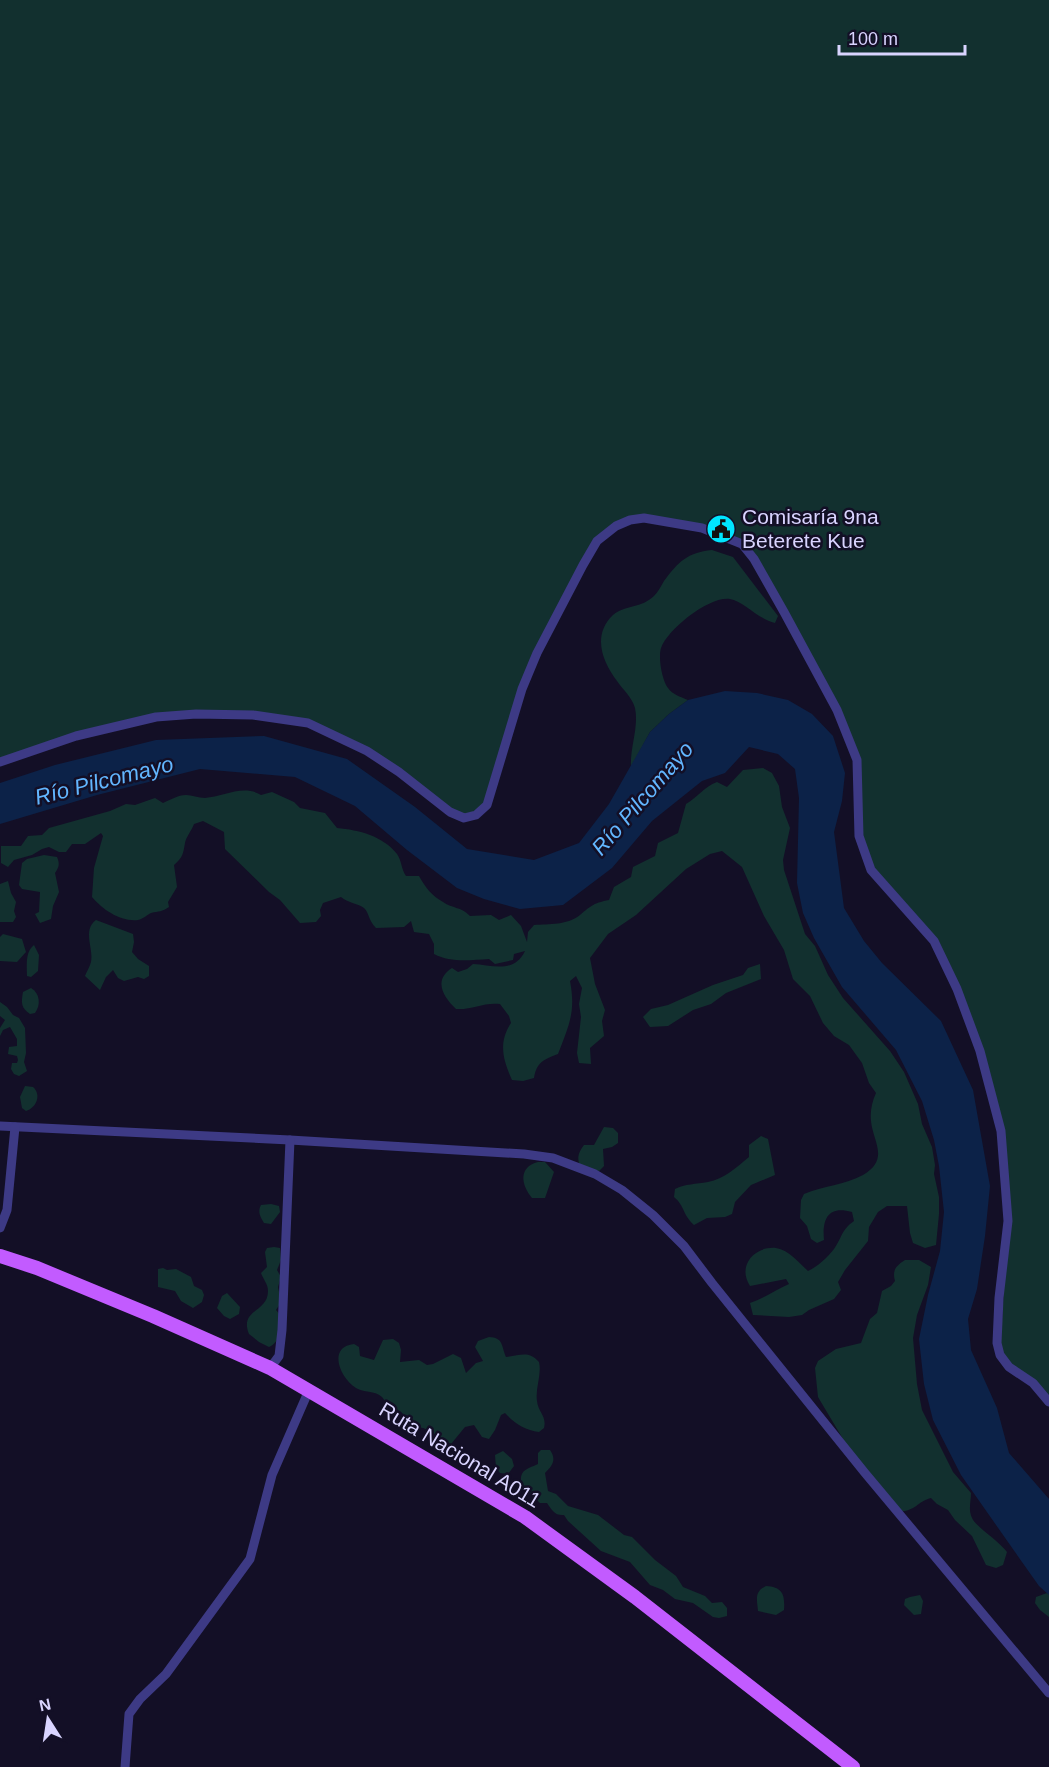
<svg xmlns="http://www.w3.org/2000/svg" width="1049" height="1767" viewBox="0 0 1049 1767" font-family="Helvetica,sans-serif">
	<rect width="100%" height="100%" fill="#130f26"/>
	<g fill="#12302f">
		<path d="M0,0H1049V1402L1000,1355L1008,1221L1001,1131L980,1051L934,941L871,870L863,852L859,778L837,710L742,544L702,528L630,520L597,541L537,653L487,805L464,818L399,772L308,723L279,717H156L0,762Z"/>
		<path d="M712,550L733,557L778,616L775,623C758,619 743,601 730,599C709,596 668,629 661,648C658,658 662,680 668,688C673,695 681,697 688,700L669,714L650,732L631,767C630,747 639,727 635,708C632,697 623,690 617,681C602,661 592,635 613,615C625,605 642,608 654,596C658,592 661,586 664,581C679,561 687,553 712,550Z"/>
		<path d="M763,768L772,773L779,786L782,807L790,828L783,860L784,870L805,934L815,946L828,975L843,998L890,1051L904,1072L918,1104L922,1124L932,1147L935,1165L934,1174L939,1197V1214L936,1245L925,1248L913,1243L910,1233L907,1206H887L878,1212L869,1227L868,1241L845,1270L838,1282L841,1290L834,1299L809,1310L802,1315L789,1317L753,1315L750,1303C764,1298 776,1290 789,1284L786,1279L750,1286C737,1266 754,1246 776,1248C789,1250 799,1263 808,1271C817,1267 828,1257 834,1249C842,1238 841,1230 854,1221L852,1212C828,1205 822,1219 824,1240L817,1243L811,1239L807,1226L800,1218L801,1200L804,1194C823,1186 845,1185 863,1175C890,1159 873,1142 871,1121C870,1111 872,1102 876,1093L869,1083L862,1063L849,1045L834,1036L823,1023L810,996L793,979L784,950L764,916L742,867L722,851L710,854L686,869L636,915L608,934L590,958L595,984L605,1010L602,1021L604,1036L590,1048L591,1064L579,1063L577,1053L581,1017L579,1004L582,988L576,976L570,981C576,1012 569,1025 558,1054C543,1060 537,1062 534,1078L523,1081L512,1080C503,1060 498,1043 511,1023L509,1016L500,1004C484,1002 472,1010 456,1009C443,997 433,980 452,968L458,972L467,969L473,964C492,965 514,974 525,951L514,954L513,960L495,964L489,959C470,960 451,963 434,954V944L429,934L414,932L411,921L404,927L376,928C368,920 369,912 364,908C357,903 348,903 341,897L323,903L320,910L321,916L316,922L300,923L280,900L269,892L225,849L224,832L203,821L194,824C192,830 186,837 185,843C183,854 183,857 174,865L177,887L168,902L169,907C162,912 159,911 151,913C147,915 143,919 138,920C121,922 103,910 92,897L94,868L103,836L101,833L85,844H72L66,852H59L49,847L42,849L32,855L14,860L8,867L1,863V846H21L28,836L42,835L49,828L110,811L126,804L135,805L155,798L163,803C170,800 178,795 186,795C192,795 198,798 205,798C223,797 243,784 261,795L272,792L294,802L300,808L325,813L337,828C359,830 383,836 397,854C402,861 401,869 406,876H419C425,887 432,896 443,902C453,909 460,906 470,916L491,915L499,920L511,915L521,926L527,942L528,932L534,925C549,924 568,925 580,915C592,905 594,903 609,900L614,887L631,877L633,867L655,856L658,843L678,833L686,804C698,797 704,787 717,782L727,787L743,770Z"/>
		<path d="M44,855L57,857C60,864 59,867 55,873L59,892L53,906L51,919L40,923L35,914L39,912L40,892L22,889L19,885L22,863L27,859Z"/>
		<path d="M8,881L11,893L16,902L14,911L16,917L13,922H0V884Z"/>
		<path d="M96,920L133,934L134,942L132,952L138,959L149,966V976L144,979L138,977L124,981L118,978L113,970L106,977L100,990L85,976C87,971 90,966 91,962C94,949 82,930 96,920Z"/>
		<path d="M3,934L22,939L26,952L17,962L0,961V937Z"/>
		<path d="M34,945L39,955L38,971L31,977L27,976C27,965 25,952 34,945Z"/>
		<path d="M760,964L761,979L726,993L711,1004L693,1010L668,1026L650,1027L643,1017L651,1009L668,1005L713,985L743,975L748,968Z"/>
		<path d="M31,988C40,993 41,1005 35,1013L30,1014C21,1008 21,1003 23,992Z"/>
		<path d="M0,1002L7,1007L13,1015L19,1018L25,1028L26,1053L24,1062L27,1071L19,1076L14,1074L11,1069L12,1063H17L18,1060L17,1056L8,1054L9,1047L17,1046V1039L10,1027L3,1030L0,1036V1028L5,1020L0,1016Z"/>
		<path d="M25,1086L33,1087C42,1095 36,1108 26,1111L22,1108L20,1097Z"/>
		<path d="M604,1127L613,1128L618,1133V1143L612,1147L603,1149L604,1166L599,1171L581,1169C577,1159 577,1154 584,1145H594Z"/>
		<path d="M761,1136L768,1139L775,1175L751,1185L735,1202L732,1214L725,1217L707,1218L694,1225C682,1214 685,1206 674,1197L675,1189C685,1184 696,1184 708,1182C724,1179 737,1167 749,1157V1145Z"/>
		<path d="M538,1162H545L554,1172L545,1198H532C521,1185 518,1167 538,1162Z"/>
		<path d="M271,1204L279,1206L280,1212L271,1224L264,1223C261,1218 257,1212 261,1205Z"/>
		<path d="M274,1247L280,1248L281,1260L277,1270L281,1277L278,1287C280,1300 285,1297 276,1310L281,1316C280,1328 281,1342 269,1347L259,1342L249,1334C239,1309 268,1313 268,1291C268,1284 263,1279 261,1273L267,1267L265,1252L267,1248Z"/>
		<path d="M905,1260H919L931,1267L928,1285L917,1315L913,1338L917,1384L922,1410L953,1472L971,1493C971,1501 968,1510 972,1518C975,1526 999,1541 1007,1552L1003,1565L996,1568L986,1565L972,1536L955,1520L948,1510L937,1504L931,1498C916,1502 917,1511 897,1512L846,1444L818,1397L815,1368L818,1361L836,1349L861,1343L870,1319L877,1313L882,1291L891,1286L895,1281C892,1270 896,1266 905,1260Z"/>
		<path d="M163,1268L167,1270L176,1269L191,1277L194,1286L202,1290L204,1295L202,1302L193,1308L181,1301L175,1291L158,1287V1269Z"/>
		<path d="M227,1293L240,1307L239,1314L230,1319L224,1316L217,1308L222,1296Z"/>
		<path d="M489,1337C503,1338 501,1344 506,1357C520,1356 528,1350 539,1362C542,1375 535,1388 537,1401C538,1412 547,1416 544,1428L539,1432C525,1430 514,1423 505,1413L501,1415L495,1430L489,1439L482,1437L474,1425L465,1427L451,1444C447,1442 427,1429 423,1428C418,1427 414,1429 410,1426C406,1423 406,1418 403,1414C399,1409 392,1408 388,1404C385,1402 384,1399 382,1397C374,1390 364,1393 356,1388C340,1378 327,1347 354,1344L359,1347L360,1356L374,1360L383,1340L393,1339L399,1343L401,1350L400,1362L419,1360L427,1365L433,1364L453,1354L461,1358L466,1373L476,1363L483,1361L475,1347L478,1341Z"/>
		<path d="M541,1450H550C557,1460 552,1466 545,1473L548,1491L556,1494L568,1506L598,1515L624,1535L632,1537L655,1560L676,1576L683,1587L705,1596L712,1603L722,1602L727,1608V1616L719,1618L713,1617L693,1603L675,1599L663,1590L650,1585L630,1562L601,1551L568,1521L564,1515C555,1516 552,1510 547,1503H540L529,1492L522,1488C518,1470 525,1470 538,1464V1453Z"/>
		<path d="M503,1451L512,1459L514,1466L508,1474L500,1473L496,1468L495,1455Z"/>
		<path d="M766,1586C783,1587 785,1595 784,1610L776,1615L758,1611C757,1599 754,1592 766,1586Z"/>
		<path d="M1047,1593L1049,1594V1617L1040,1610L1035,1603L1036,1597Z"/>
		<path d="M920,1595L923,1601L921,1614L914,1615L904,1605L905,1599L910,1597Z"/>
	</g>
	<path fill="#0c2248" d="M725,691L757,693L788,700L812,714L833,736L845,773L842,801L834,832L844,908L864,941L882,963L941,1021L973,1090L990,1186L985,1236L977,1289L968,1319L971,1350L997,1408L1009,1453L1049,1499V1595L1039,1586L1022,1562L961,1475L933,1420L924,1384L919,1339L928,1295L940,1251L944,1212L939,1166L934,1140L922,1101L896,1050L842,987L814,938L803,913L797,883L799,798L795,769L778,754L749,747L725,773L702,781L652,821L612,868L563,905L520,909L484,899L457,888L407,850L355,806L295,777L200,769L97,795L0,824V783L55,765L156,740L264,736L347,759L415,807L467,849L534,860L579,843L609,804L650,732L669,714L688,700Z"/>
	<g fill="none" stroke-linecap="round" stroke-linejoin="round">
		<g stroke="#3d3a85" stroke-width="9">
			<path d="M0,762L76,736L156,717L196,714L253,715L308,723L367,751L399,772L450,812L464,818L476,815L487,805L522,689L537,653L583,565L597,541L616,526L630,520L644,518L702,528L742,544L754,559L784,612L837,710L857,760L859,836L871,870L934,941L957,989L980,1051L1001,1131L1008,1221L999,1298L997,1343L1000,1355L1009,1367L1033,1383L1049,1402"/>
			<path d="M0,1126L290,1140L524,1154L553,1158L595,1174L622,1190L653,1215L684,1246L712,1283L865,1473L1049,1693"/>
			<path d="M0,1228L7,1210L15,1127"/>
			<path d="M270,1368L279,1356L282,1330L290,1140"/>
			<path d="M125,1767L129,1714L140,1699L166,1674L250,1559L272,1475L309,1390"/>
		</g>
		<path stroke="#c25bff" stroke-width="14" d="M0,1256L37,1268L153,1316L270,1368L525,1517L635,1597L853,1767"/>
	</g>
	<defs>
		<g id="civic-disc" transform="scale(1.5)"><circle r="9.5" fill="#00e5ff" stroke="#130f26"/><path d="M-.6-6.5H3V-4.5H.6V-3L4-1V1h2V6H-6V1h2V-1L-.6-3ZM-1.2 2.5V6h2.4V2.5Z" fill="#111"/></g>
	</defs>
	<g fill-rule="evenodd">
		<use href="#civic-disc" x="721" y="529"/>
	</g>
	<g text-anchor="middle" stroke-width="5" stroke-linejoin="round" paint-order="stroke">
		<g font-size="21" fill="#d9d4ff" stroke="#130f26" text-anchor="start">
			<text x="742" y="524">Comisaría 9na<tspan x="742" dy="24">Beterete Kue</tspan></text>
		</g>
		<g font-size="21" fill="#d9d4ff" stroke="#130f26">
			<text transform="translate(460 1455) rotate(31)" y="7">Ruta Nacional A011</text>
		</g>
		<g font-size="22" font-style="italic" fill="#62b6ff" stroke="#130f26">
			<text transform="translate(104 780) rotate(-14)" y="8">Río Pilcomayo</text>
			<text transform="translate(642 798) rotate(-49)" y="8">Río Pilcomayo</text>
		</g>
	</g>
	<g transform="translate(48 1719) rotate(348)" stroke="#130f26" stroke-width="4.5" paint-order="stroke">
	<path d="M0-4.5L10 22L0 15L-10 22Z" fill="#d9d4ff"/>
	<text y="-9" font-size="16" font-weight="bold" text-anchor="middle" fill="#d9d4ff">N</text>
	</g>
	<path d="M839 45v9h126v-9" fill="none" stroke="#d9d4ff" stroke-width="3"/>
	<text x="848" y="45" font-size="18" fill="#d9d4ff" stroke="#130f26" stroke-width="4.5" paint-order="stroke">100 m</text>
</svg>
